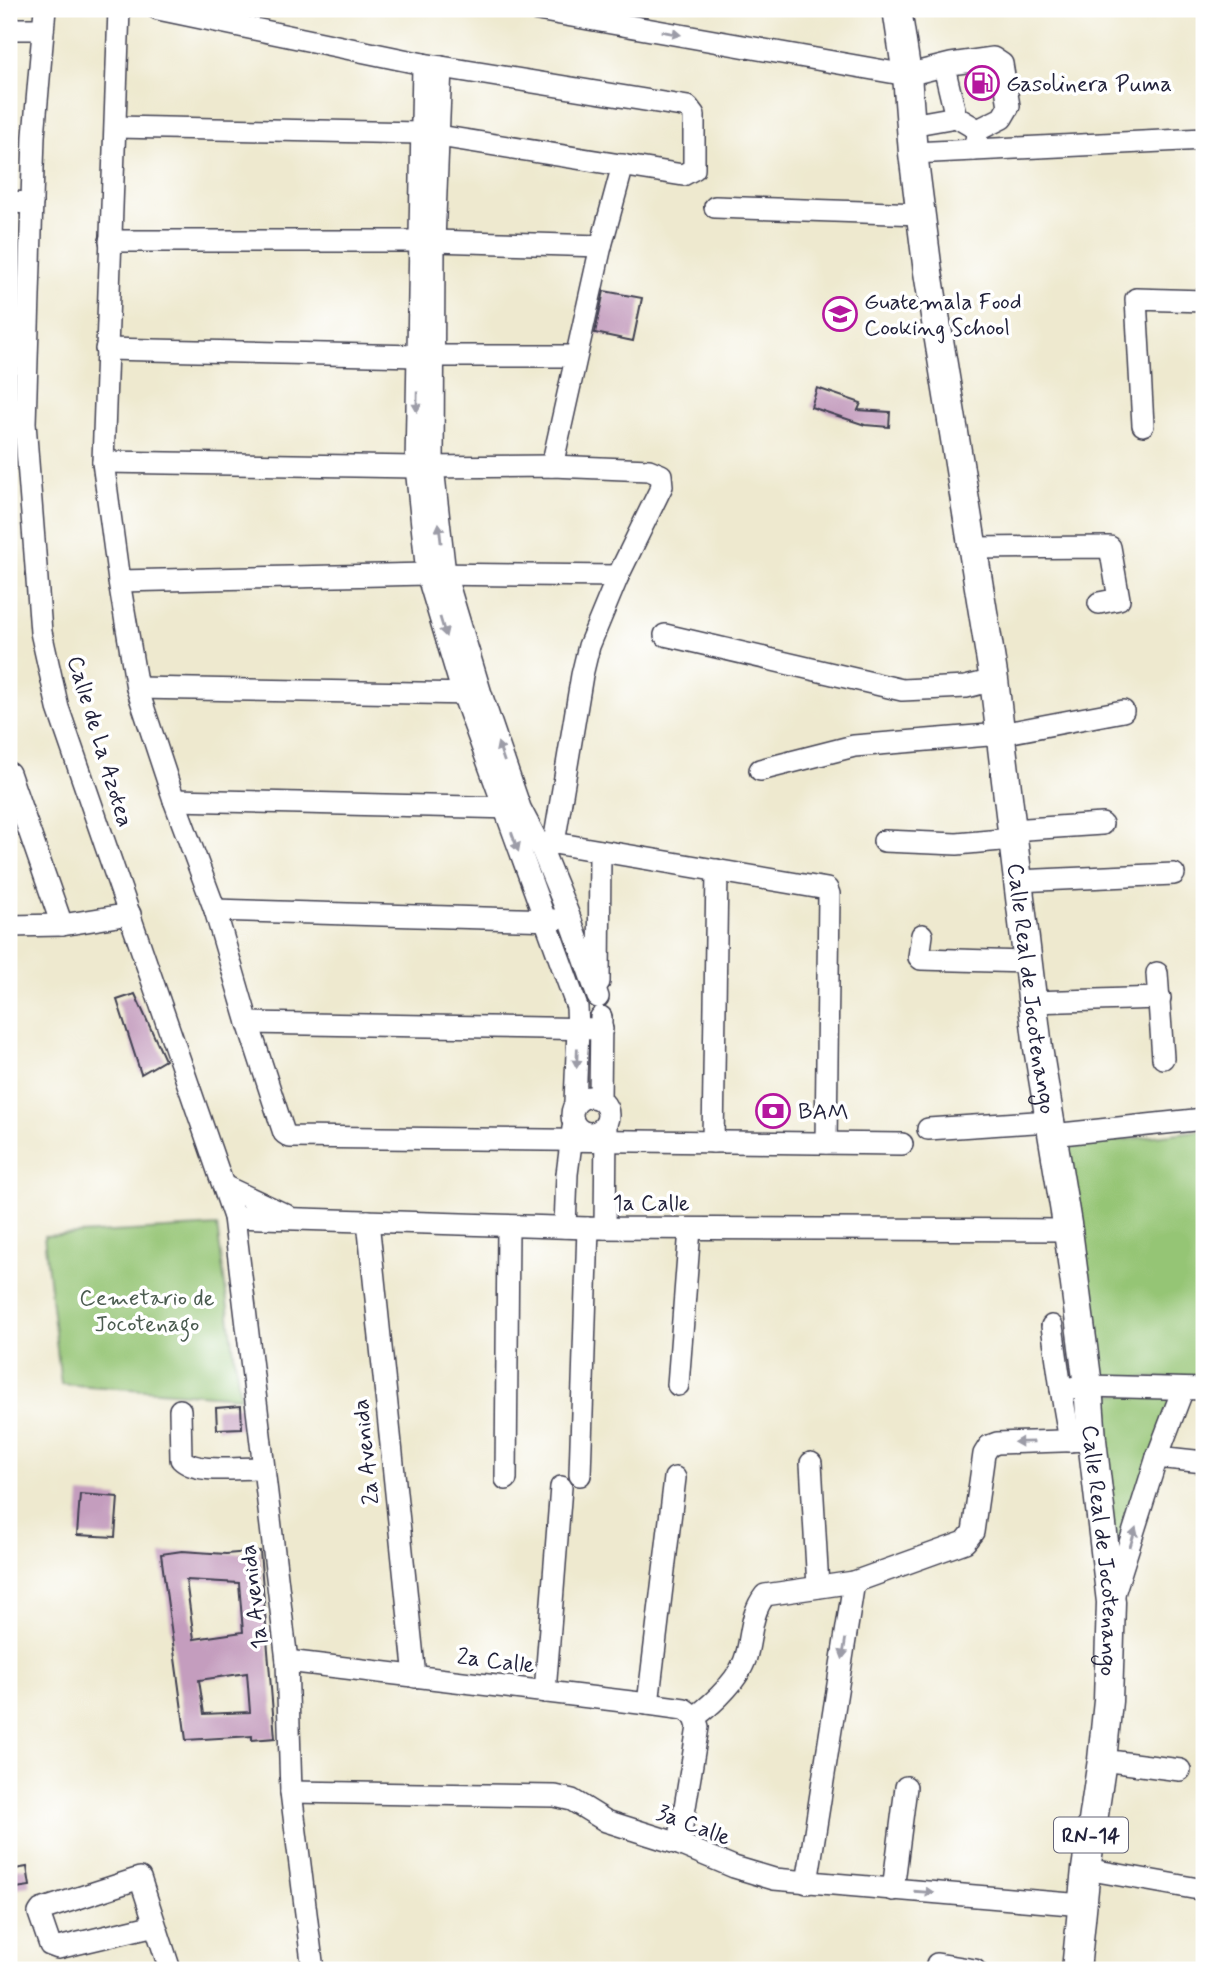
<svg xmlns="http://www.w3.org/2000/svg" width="1213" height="1979" viewBox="0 0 1213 1979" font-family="Mynerve,sans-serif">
	<rect width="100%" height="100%" fill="#fff"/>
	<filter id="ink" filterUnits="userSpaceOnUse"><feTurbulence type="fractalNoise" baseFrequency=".0143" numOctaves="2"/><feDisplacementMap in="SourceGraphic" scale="14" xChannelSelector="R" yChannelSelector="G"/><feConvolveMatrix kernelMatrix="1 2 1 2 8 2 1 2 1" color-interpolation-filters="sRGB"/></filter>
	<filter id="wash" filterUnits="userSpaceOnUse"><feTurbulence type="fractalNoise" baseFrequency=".00686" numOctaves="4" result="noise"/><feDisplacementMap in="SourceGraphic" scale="28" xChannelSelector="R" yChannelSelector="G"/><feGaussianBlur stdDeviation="1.57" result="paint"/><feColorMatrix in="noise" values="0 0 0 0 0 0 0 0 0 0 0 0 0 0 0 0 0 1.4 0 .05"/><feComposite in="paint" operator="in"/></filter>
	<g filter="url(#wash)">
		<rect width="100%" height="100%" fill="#eee9cf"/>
		<g fill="#95c575" stroke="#5c7458" stroke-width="2">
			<path d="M1204,1130V1379L1098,1377L1064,1147Z"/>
			<path d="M217,1226L240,1397L61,1384L44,1236Z"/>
			<path d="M1097,1394L1175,1396L1114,1582Z"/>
		</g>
		<g id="blocks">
			<g fill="#c49dbe" fill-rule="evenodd">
				<path d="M604,291L642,298L633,341L595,333Z"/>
				<path d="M817,388L861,403L858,410L890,412L889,427L865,425L811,407Z"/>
				<path d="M135,994L165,1060L141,1074L117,1000Z"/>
				<path d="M241,1406L242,1428L217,1429L216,1408Z"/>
				<path d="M80,1494L118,1497L115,1537L77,1535Z"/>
				<path d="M182,1551L226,1554L260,1551L275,1738L252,1740V1736L186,1740L161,1554ZM186,1580L239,1583L243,1632L194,1639ZM247,1673L250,1712L204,1714L199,1680Z"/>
				<path d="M27,1867L30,1886L9,1889V1870Z"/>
			</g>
		</g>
	</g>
	<g filter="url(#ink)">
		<use href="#blocks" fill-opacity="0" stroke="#414051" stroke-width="2"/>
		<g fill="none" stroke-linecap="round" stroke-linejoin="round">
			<g stroke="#414051" stroke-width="24">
				<g id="minor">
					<path d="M45,9L34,136L25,423L41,632L58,708L234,1217L287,1661L291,1792L313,1970"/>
					<path d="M119,9L103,462L119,581L137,688L174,800L215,910L248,1023L284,1133L290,1137L902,1144"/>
					<path d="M532,9L907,75L951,64L993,58L1002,64L1009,106L1002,118L978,130L974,150"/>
					<path d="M9,29H43"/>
					<path d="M423,64L416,467L427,574L463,694L577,1007L578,1029L575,1103"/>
					<path d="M441,67L434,241L433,467L445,574L481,694L520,808L542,850L571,921L598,997"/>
					<path d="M944,67L956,117"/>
					<path d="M911,125L956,117L978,130"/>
					<path d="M116,127L420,133L683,175L694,169V115L688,107L423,64L158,9"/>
					<path d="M913,153L1204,139"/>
					<path d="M9,202L32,203"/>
					<path d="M715,207L921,214"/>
					<path d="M110,241H434L601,246"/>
					<path d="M106,349L418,356H575"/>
					<path d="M1143,425L1136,299L1204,301"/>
					<path d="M103,462L416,467L552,466L649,470L661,475L662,486L618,576L589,646L582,675L554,843"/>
					<path d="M552,466L601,246L623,165"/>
					<path d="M973,548L1110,547L1119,599L1099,603"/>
					<path d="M119,581L427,574L618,576"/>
					<path d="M665,635L902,690L966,687L994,680"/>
					<path d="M137,688L474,694"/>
					<path d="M760,770L854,746L1001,734L1123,711"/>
					<path d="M9,773L62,925"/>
					<path d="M174,800L514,808"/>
					<path d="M1011,830L1102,824"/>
					<path d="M884,841L957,844L1012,839"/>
					<path d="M543,849L554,843L827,889L829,894L826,1143"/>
					<path d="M1017,881L1174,874"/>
					<path d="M215,910L555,920"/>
					<path d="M9,926L62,925L130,914"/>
					<path d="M922,935L919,957L921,959L1028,962"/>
					<path d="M1157,973L1163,1058"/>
					<path d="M599,982L600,851"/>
					<path d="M1032,1002L1160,998"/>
					<path d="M248,1023L602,1029"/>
					<circle cx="590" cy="1115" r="18"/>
					<path d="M600,1099L601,1017"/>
					<path d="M928,1129L1050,1121"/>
					<path d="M1052,1135L1204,1119"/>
					<path d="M713,1142L717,870"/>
					<path d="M224,1186L286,1215"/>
					<path d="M234,1217L588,1228L1068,1230"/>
					<path d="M368,1221L415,1677"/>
					<path d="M565,1227L567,1174L573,1128"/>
					<path d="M605,1228L606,1126"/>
					<path d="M1052,1326L1061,1389L1088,1386L1204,1389"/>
					<path d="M678,1385L690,1229"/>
					<path d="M1061,1389L1070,1441"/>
					<path d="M180,1410L181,1459C197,1475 240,1467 263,1468"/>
					<path d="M1157,1457L1204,1462"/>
					<path d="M811,1463L818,1587"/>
					<path d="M580,1475L588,1228"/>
					<path d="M506,1479L508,1226"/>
					<path d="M1112,1600L1157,1457L1183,1389"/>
					<path d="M287,1661L648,1704L684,1709L695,1717"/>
					<path d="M545,1692L561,1487"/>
					<path d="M648,1704L675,1478"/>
					<path d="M695,1717C714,1703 742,1677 747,1653C752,1633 751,1613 765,1595L854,1582L965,1542L973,1532L984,1454L989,1446L997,1443L1092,1440"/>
					<path d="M1102,1760L1180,1770"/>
					<path d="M291,1792L555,1796L572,1800L606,1821L679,1844L734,1867L774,1879L1083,1905"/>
					<path d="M679,1844L698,1727L695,1717"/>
					<path d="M1086,1869L1204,1890"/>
					<path d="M807,1883L854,1582"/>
					<path d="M893,1890L906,1787"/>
					<path d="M155,1925L58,1948L50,1945L39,1913L41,1910L140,1878L170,1970"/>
					<path d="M937,1964L975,1970"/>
				</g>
			</g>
			<g stroke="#414051" stroke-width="31">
				<g id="major">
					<path id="s1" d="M897,9L907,75L913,153L928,272L994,680L1038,1048L1068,1230L1088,1386L1092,1440L1111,1602L1108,1701L1102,1760L1086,1869L1076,1970"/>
				</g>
			</g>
			<use href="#minor" stroke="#fff" stroke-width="21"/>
			<use href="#major" stroke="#fff" stroke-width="28"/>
		</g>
		<defs><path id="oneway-solid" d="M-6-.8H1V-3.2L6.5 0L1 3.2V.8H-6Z" transform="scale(1.75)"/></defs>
		<g fill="#9c9ca7">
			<use href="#oneway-solid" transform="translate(671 33) rotate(10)"/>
			<use href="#oneway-solid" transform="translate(417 402) rotate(91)"/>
			<use href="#oneway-solid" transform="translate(440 533) rotate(-96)"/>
			<use href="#oneway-solid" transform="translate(443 627) rotate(73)"/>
			<use href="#oneway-solid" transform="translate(501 752) rotate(-109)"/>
			<use href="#oneway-solid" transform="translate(515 842) rotate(70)"/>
			<use href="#oneway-solid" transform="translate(577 1058) rotate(92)"/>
			<use href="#oneway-solid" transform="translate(1024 1442) rotate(179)"/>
			<use href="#oneway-solid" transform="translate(1133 1537) rotate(-73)"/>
			<use href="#oneway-solid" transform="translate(844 1649) rotate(99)"/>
			<use href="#oneway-solid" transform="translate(924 1892) rotate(4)"/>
		</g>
	</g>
	<defs>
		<g id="fuel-ring" transform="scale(1.75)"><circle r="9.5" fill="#fff" stroke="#b5179e" stroke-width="1.5"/><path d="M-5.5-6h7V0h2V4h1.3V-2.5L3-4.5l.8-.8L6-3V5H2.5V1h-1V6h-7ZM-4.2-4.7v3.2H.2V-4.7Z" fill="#b5179e"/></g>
		<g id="school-ring" transform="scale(1.75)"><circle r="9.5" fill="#fff" stroke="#b5179e" stroke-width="1.5"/><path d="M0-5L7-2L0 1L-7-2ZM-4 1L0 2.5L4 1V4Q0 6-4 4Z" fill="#b5179e"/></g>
		<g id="bank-ring" transform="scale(1.75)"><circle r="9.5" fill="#fff" stroke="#b5179e" stroke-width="1.5"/><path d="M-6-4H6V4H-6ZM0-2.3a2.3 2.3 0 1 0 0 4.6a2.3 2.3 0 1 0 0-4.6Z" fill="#b5179e"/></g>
	</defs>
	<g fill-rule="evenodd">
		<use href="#fuel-ring" x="982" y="83"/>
		<use href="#school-ring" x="840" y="314"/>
		<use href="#bank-ring" x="773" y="1111"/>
	</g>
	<g text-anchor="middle" stroke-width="7" stroke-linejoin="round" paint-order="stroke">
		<rect fill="#fff" stroke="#646476" stroke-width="2" x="1054" y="1817.5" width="74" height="35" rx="5"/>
		<g font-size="21" font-weight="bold" fill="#22223b">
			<text x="1091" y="1842">RN-14</text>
		</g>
		<g font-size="23" fill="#22223b" stroke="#fff" text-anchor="start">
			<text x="1006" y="91">Gasolinera Puma</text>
			<text x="864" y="309">Guatemala Food<tspan x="864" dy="26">Cooking School</tspan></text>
			<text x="798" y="1119">BAM</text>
		</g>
		<g font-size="23" fill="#22223b" stroke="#fff">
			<text transform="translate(101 741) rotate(73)" y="8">Calle de La Azotea</text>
			<text dy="8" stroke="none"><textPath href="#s1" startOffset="989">Calle Real de Jocotenango</textPath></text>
			<text x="651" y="1210">1a Calle</text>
			<text transform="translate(365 1452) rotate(-96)" y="8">2a Avenida</text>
			<text dy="8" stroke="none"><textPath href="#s1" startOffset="1556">Calle Real de Jocotenango</textPath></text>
			<text transform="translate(253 1597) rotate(-97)" y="8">1a Avenida</text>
			<text transform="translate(496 1660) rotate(7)" y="8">2a Calle</text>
			<text transform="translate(694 1824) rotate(21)" y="8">3a Calle</text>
		</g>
		<g font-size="23" fill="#4a5b4f" stroke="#fff">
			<text x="147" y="1305">Cemetario de<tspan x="147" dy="26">Jocotenago</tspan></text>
		</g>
	</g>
	<rect width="1213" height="1979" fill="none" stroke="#fff" stroke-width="35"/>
</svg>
